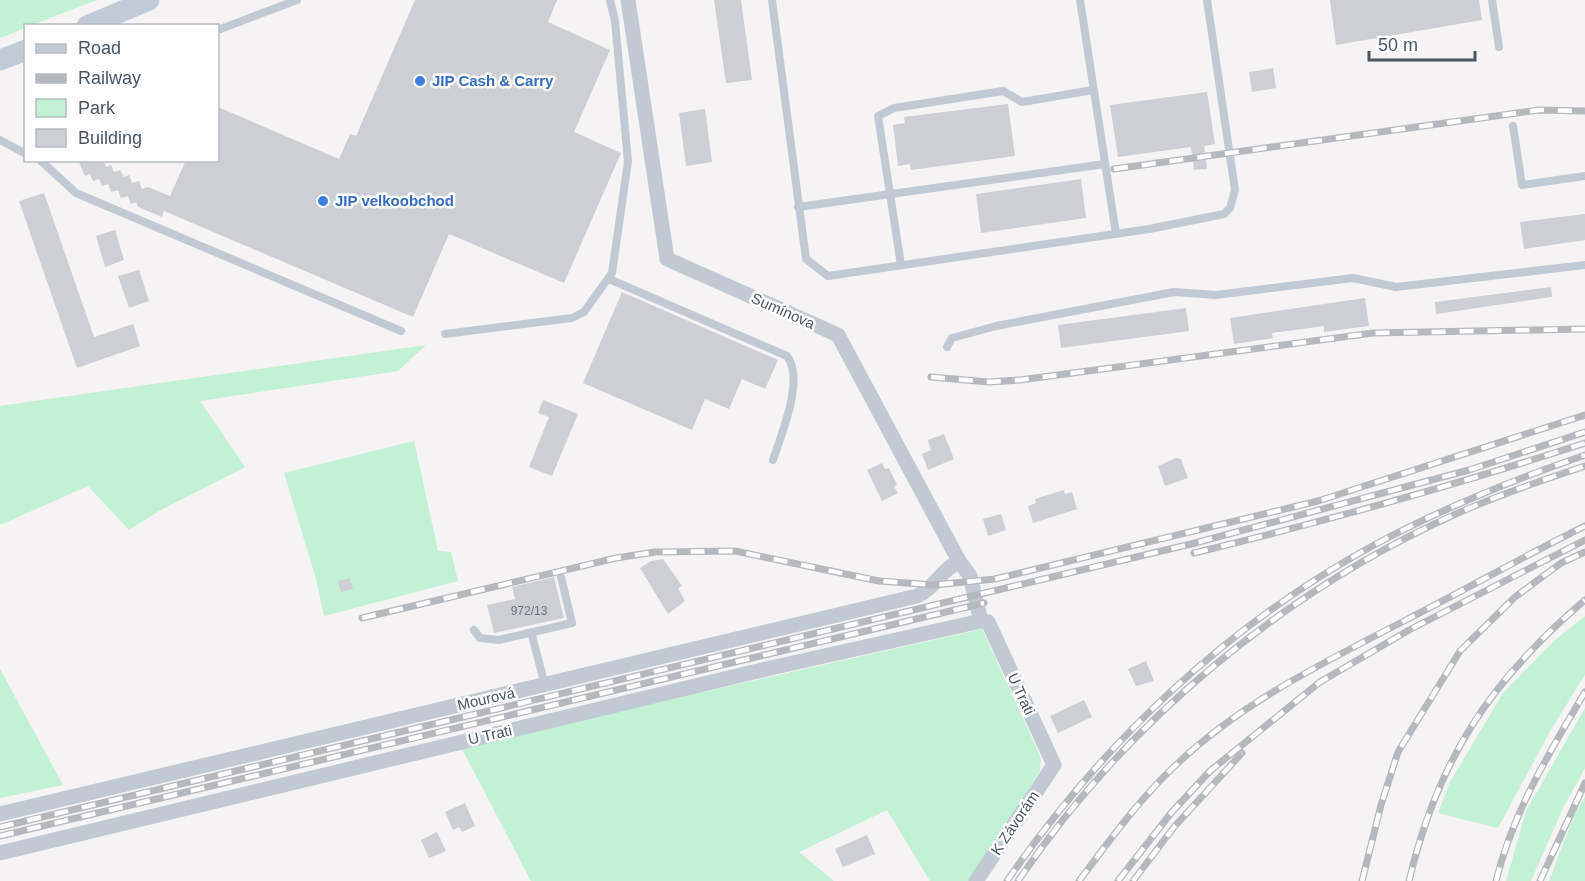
<svg xmlns="http://www.w3.org/2000/svg" width="1585" height="881" viewBox="0 0 1585 881" font-family="Helvetica,sans-serif">
	<rect width="100%" height="100%" fill="#f5f3f3"/>
	<g fill="#c3f1d5">
		<path d="M0,0H97L32,25L26,26L25,28L0,38Z"/>
		<path d="M426,345L398,371L200,401L245,467L159,511L129,530L88,486L0,525V406Z"/>
		<path d="M414,441L438,551L451,552L458,581L324,616L316,579L284,473Z"/>
		<path d="M1585,616V675L1553,726L1498,828L1438,813L1450,782L1503,693L1555,640Z"/>
		<path d="M982,629L1041,758L1040,771L969,881H930L887,810L799,852L834,881H531L461,747Z"/>
		<path d="M0,669L63,785L0,798Z"/>
		<path d="M1585,708V768L1563,808L1531,881H1506L1526,811Z"/>
		<path d="M1585,797V881H1549L1575,813Z"/>
	</g>
	<g fill="#cdcfd5">
		<path d="M415,0H557L548,22L610,50L574,132L621,153L564,283L449,234L413,317L164,211L162,217L138,207L136,202L131,204L128,196L121,198L118,190L111,192L108,184L102,186L99,179L93,181L90,174L85,176L78,160H103L106,167L111,165L114,172L120,170L124,177L129,175L132,183L139,181L142,189L148,187L170,196L186,160H218V107L339,159L350,134L356,136Z"/>
		<path d="M714,0H741L752,80L726,83Z"/>
		<path d="M1330,0H1479L1482,20L1336,45Z"/>
		<path d="M1273,68L1276,88L1252,92L1249,72Z"/>
		<path d="M1207,92L1215,144L1204,146L1207,169L1194,170L1191,147L1118,157L1110,105Z"/>
		<path d="M1008,104L1015,156L911,170L910,164L898,166L893,125L905,123L904,117Z"/>
		<path d="M705,109L712,162L686,166L679,113Z"/>
		<path d="M1081,179L1086,218L981,233L976,194Z"/>
		<path d="M44,193L94,337L133,324L140,346L77,368L19,201Z"/>
		<path d="M1585,214V240L1524,249L1520,222Z"/>
		<path d="M115,230L124,260L105,267L96,236Z"/>
		<path d="M139,270L149,301L129,308L118,276Z"/>
		<path d="M1551,287L1552,297L1436,314L1435,302Z"/>
		<path d="M622,292L778,360L765,389L742,379L729,409L705,399L692,430L583,383Z"/>
		<path d="M1365,298L1369,326L1324,332V326L1272,333L1273,338L1234,344L1230,318Z"/>
		<path d="M1186,308L1189,331L1061,348L1058,325Z"/>
		<path d="M543,400L578,414L552,476L529,467L549,417L538,413Z"/>
		<path d="M944,434L954,459L928,470L922,454L931,450L928,440Z"/>
		<path d="M1176,458L1181,459L1188,478L1165,486L1158,466Z"/>
		<path d="M882,463L885,469L889,468L897,485L894,487L898,493L882,501L867,470Z"/>
		<path d="M1064,490L1065,494L1072,492L1077,509L1033,523L1028,506L1036,503L1035,499Z"/>
		<path d="M1001,514L1006,530L988,536L983,519Z"/>
		<path d="M663,559L682,586L678,588L685,601L668,614L640,568L651,561Z"/>
		<path d="M554,577L564,618L494,633L487,605L515,599L512,587Z"/>
		<path d="M350,578L353,589L341,592L338,581Z"/>
		<path d="M1146,661L1154,681L1136,686L1128,669Z"/>
		<path d="M1084,700L1092,717L1058,733L1050,716Z"/>
		<path d="M465,803L475,826L462,832L459,827L453,830L445,812Z"/>
		<path d="M437,832L446,851L429,858L421,840Z"/>
		<path d="M867,835L875,854L843,867L835,849Z"/>
	</g>
	<g fill="none" stroke-linecap="round" stroke-linejoin="round">
		<g stroke="#c1cad2" stroke-width="8">
			<path d="M772,0L806,259L828,276L1149,229L1224,214L1230,208L1235,190L1207,0"/>
			<path d="M1080,0L1116,234"/>
			<path d="M1492,0L1499,47"/>
			<path d="M218,30L297,0"/>
			<path d="M1513,126L1522,185L1585,176"/>
			<path d="M0,140L26,154"/>
			<path d="M40,160L76,193L401,331"/>
			<path d="M798,207L1105,164"/>
			<path d="M901,265L878,116L894,108L1003,91L1022,102L1093,90"/>
			<path d="M609,279L787,356C805,380 781,435 773,460"/>
			<path d="M445,334L572,318L584,312L612,273L628,161L615,21L610,0"/>
			<path d="M947,347L952,338L996,326L1174,292L1216,295L1353,278L1396,287L1585,265"/>
			<path d="M474,630L480,638L499,640L572,623L561,577"/>
			<path d="M531,632L545,685"/>
		</g>
		<g stroke="#c1cad2" stroke-width="15">
			<path d="M628,0L667,259L838,335L959,561L970,576L981,621L988,622L1054,765L976,881"/>
			<path d="M0,814L917,596C935,588 941,570 959,561"/>
			<path d="M0,853L766,669L981,621"/>
		</g>
		<g stroke="#c1cbd6" stroke-width="21">
			<path d="M87,26L149,0"/>
			<path d="M0,60L26,50"/>
		</g>
		<g stroke="#b5b8bd" stroke-width="7">
			<g id="rail">
				<path d="M1114,169L1510,114L1539,110L1585,111"/>
				<path d="M931,377L989,382L1020,380L1373,333L1585,329"/>
				<path d="M1194,553C1326,521 1456,485 1585,443"/>
				<path d="M362,618L616,558L655,552L735,551L879,581L934,585L995,579L1318,501L1585,415"/>
				<path d="M0,827L1195,543L1469,470L1585,432"/>
				<path d="M0,836L984,603"/>
				<path d="M1007,881C1102,743 1228,624 1376,544C1443,508 1513,480 1585,455"/>
				<path d="M1018,881C1125,723 1283,591 1458,513C1499,495 1542,480 1585,466"/>
				<path d="M1079,881C1110,840 1140,798 1178,763C1244,701 1325,662 1404,621C1465,590 1524,556 1585,526"/>
				<path d="M1118,881L1171,813L1210,771L1320,682L1409,630L1585,540"/>
				<path d="M1133,881L1174,827L1242,753"/>
				<path d="M1362,881L1381,805L1398,752L1460,651L1515,597L1561,563L1585,552"/>
				<path d="M1409,881C1438,759 1490,681 1585,600"/>
				<path d="M1496,881C1513,812 1549,753 1585,692"/>
				<path d="M1540,881L1585,783"/>
			</g>
		</g>
		<use href="#rail" stroke="#fff" stroke-width="4.5" stroke-dasharray="14" stroke-linecap="butt"/>
	</g>
	<g fill="#3f7fe0" stroke="#fff" stroke-width="2">
		<circle cx="420" cy="81" r="6"/>
		<circle cx="323" cy="201" r="6"/>
	</g>
	<g text-anchor="middle" stroke-width="5" stroke-linejoin="round" paint-order="stroke">
		<g font-size="12" fill="#6b747e">
			<text x="529" y="615">972/13</text>
		</g>
		<g font-size="15" font-weight="bold" fill="#366cbe" stroke="#fff" text-anchor="start">
			<text x="432" y="86">JIP Cash &amp; Carry</text>
			<text x="335" y="206">JIP velkoobchod</text>
		</g>
		<g font-size="15" fill="#4a5661" stroke="#fff">
			<text transform="translate(783 311) rotate(24)" y="5">Sumínova</text>
			<text transform="translate(1021 694) rotate(65)" y="5">U Trati</text>
			<text transform="translate(486 699) rotate(-13)" y="5">Mourová</text>
			<text transform="translate(490 735) rotate(-13)" y="5">U Trati</text>
			<text transform="translate(1015 823) rotate(-56)" y="5">K Závorám</text>
		</g>
	</g>
	<rect x="24" y="24" width="195" height="138" fill="#ffffff" stroke="#b7bbc0" stroke-width="1.5"/>
	<rect x="36" y="44" width="30" height="9" fill="#c1cbd6" stroke="#b7bbc0" stroke-width="1.5"/>
	<text x="78" y="54" font-size="18" fill="#4a5661">Road</text>
	<rect x="36" y="74" width="30" height="9" fill="#b5b8bd" stroke="#b7bbc0" stroke-width="1.5"/>
	<text x="78" y="84" font-size="18" fill="#4a5661">Railway</text>
	<rect x="36" y="99" width="30" height="18" fill="#c3f1d5" stroke="#b7bbc0" stroke-width="1.5"/>
	<text x="78" y="114" font-size="18" fill="#4a5661">Park</text>
	<rect x="36" y="129" width="30" height="18" fill="#cdcfd5" stroke="#b7bbc0" stroke-width="1.5"/>
	<text x="78" y="144" font-size="18" fill="#4a5661">Building</text>
	<path d="M1369 51v9h106v-9" fill="none" stroke="#4a5661" stroke-width="3"/>
	<text x="1378" y="51" font-size="18" fill="#4a5661" stroke="#ffffff" stroke-width="4.5" paint-order="stroke">50 m</text>
</svg>
